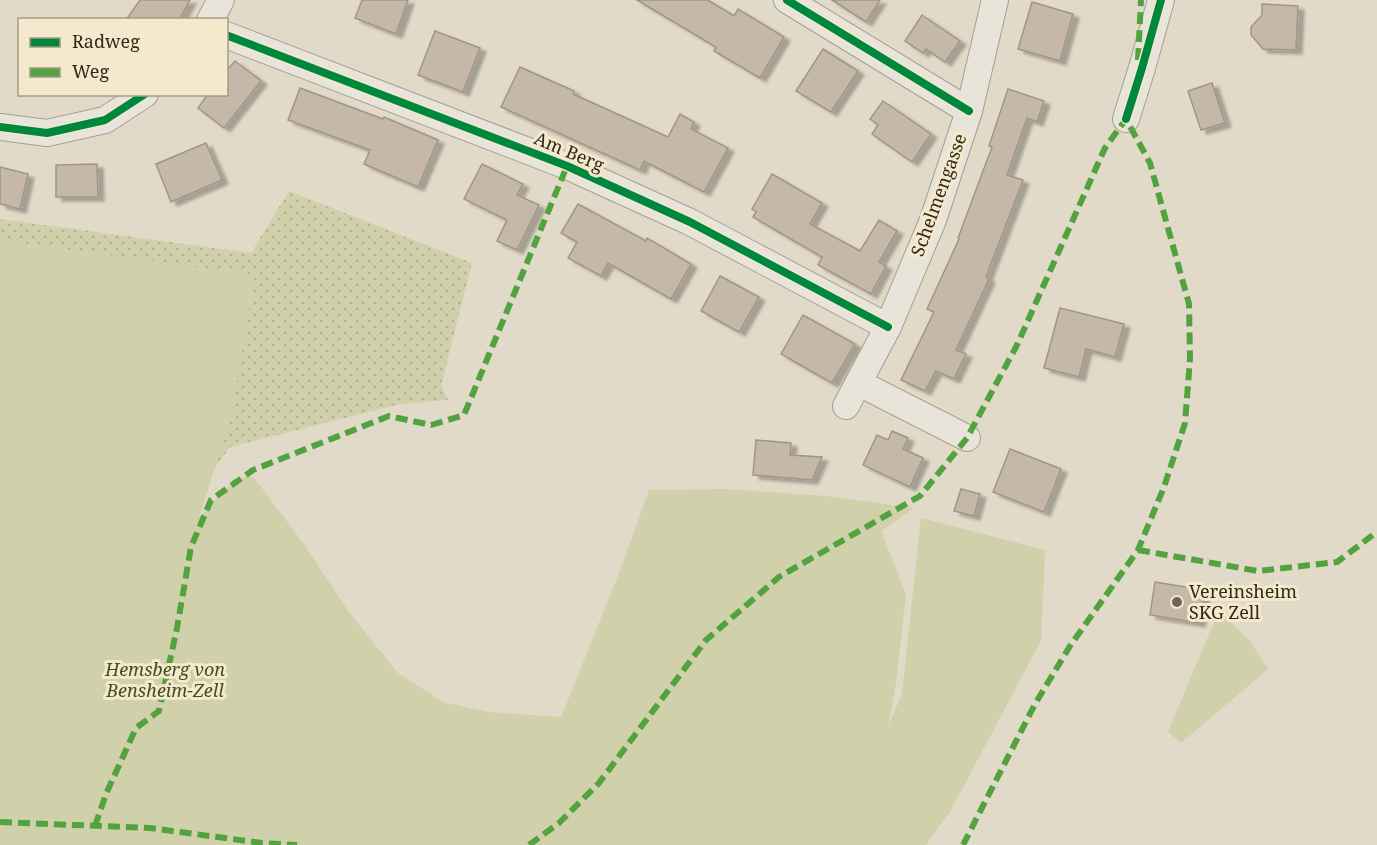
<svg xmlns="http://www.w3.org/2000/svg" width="1377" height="845" viewBox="0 0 1377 845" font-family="'Noto Serif',serif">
	<defs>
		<pattern id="grass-dots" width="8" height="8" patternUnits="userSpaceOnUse" patternTransform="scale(1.5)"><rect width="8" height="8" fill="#d0d1aa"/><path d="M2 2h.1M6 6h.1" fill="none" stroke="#b3b392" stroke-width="1.8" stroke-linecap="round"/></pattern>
		<filter id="shadow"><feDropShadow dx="6" dy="4" stdDeviation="1.5" flood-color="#0004"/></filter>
	</defs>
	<rect width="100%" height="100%" fill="#e2dac8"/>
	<path fill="url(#grass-dots)" d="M289,191L472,263L441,386L448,400L400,404L230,447L179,516L0,377V219L251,253Z"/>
	<g fill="#d0d1aa">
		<path d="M0,240L255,275L231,417L199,518L212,503L229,486L249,475L255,479L304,544L349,612L398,673L443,702L488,712L561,717L621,568L649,490L724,489L827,496L914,508L881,531L906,594L896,684L888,727L902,693L921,518L1045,550L1041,641L951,810L926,845H0Z"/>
		<path d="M1219,610L1249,640L1268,669L1181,743L1168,732Z"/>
	</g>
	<g fill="#c5b8a9" stroke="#a19588" stroke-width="1.5" filter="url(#shadow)">
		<path d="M140,0H190L179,20H126Z"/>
		<path d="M362,0H408L396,34L355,18Z"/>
		<path d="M637,0H708L734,16L738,9L784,37L760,78L714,51L716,47Z"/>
		<path d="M832,0H880L866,22Z"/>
		<path d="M1032,2L1073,14L1060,61L1018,49Z"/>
		<path d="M1262,4L1298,6L1296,50L1263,49L1251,35V27L1262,15Z"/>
		<path d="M922,15L960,41L945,62L926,49L923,53L905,41Z"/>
		<path d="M435,31L480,48L463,92L418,75Z"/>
		<path d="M823,49L858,71L831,112L796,91Z"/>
		<path d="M235,61L261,81L224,128L198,108L208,94H226V71Z"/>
		<path d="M520,67L574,91L573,94L668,137L680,114L694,122L691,129L728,148L704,192L644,161L640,170L501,107Z"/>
		<path d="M1212,83L1225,123L1201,130L1188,91Z"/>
		<path d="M300,88L383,119L384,117L438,140L418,187L364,164L370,150L288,120Z"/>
		<path d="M1008,89L1044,101L1037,122L1027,118L1007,175L1023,180L986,277L989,279L956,350L966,354L954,379L936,371L925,391L901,380L934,312L927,309L959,239L958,238L992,147L989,146Z"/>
		<path d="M883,101L931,134L912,162L872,134L878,125L870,119Z"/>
		<path d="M206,143L222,180L171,202L156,164Z"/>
		<path d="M97,164L98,197H56V165Z"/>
		<path d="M482,164L523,184L517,195L539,205L517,250L497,241L507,220L464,199Z"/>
		<path d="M0,167L28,174L20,209L0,204Z"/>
		<path d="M772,174L822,203L810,224L860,251L879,220L897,231L879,262L886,266L871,294L818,265L822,257L753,217L756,212L752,209Z"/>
		<path d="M578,204L646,241L647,238L691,264L671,299L608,263L601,276L568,258L577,242L561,233Z"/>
		<path d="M720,276L759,297L739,332L701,311Z"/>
		<path d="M1060,308L1124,324L1115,357L1086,349L1079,377L1044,368Z"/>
		<path d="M803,315L855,344L832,383L781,354Z"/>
		<path d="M892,431L908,438L903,449L923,458L910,487L863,465L877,435L888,440Z"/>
		<path d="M756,440L791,443L790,455L822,457L812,480L753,475Z"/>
		<path d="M1010,449L1061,469L1044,512L993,492Z"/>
		<path d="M961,489L980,494L974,516L954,511Z"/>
		<path d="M1155,582L1205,590L1199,623L1150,615Z"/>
	</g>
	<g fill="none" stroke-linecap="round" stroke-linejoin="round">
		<g stroke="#a69f92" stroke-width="28">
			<g id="minor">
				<path d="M787,0L969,111"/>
				<path d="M210,20L221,0"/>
				<path d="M226,35L567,166L690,222L888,327"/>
				<path d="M1126,119L1142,68L1161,0"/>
				<path d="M0,127L47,133L105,120L145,94"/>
				<path d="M859,383L967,438"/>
				<path d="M846,406L888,327L933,220L969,111L995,0"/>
			</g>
		</g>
		<use href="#minor" stroke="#e9e4da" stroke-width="26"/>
		<g stroke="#52a340" stroke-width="6" stroke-dasharray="12 6" stroke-linecap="butt">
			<path d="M1138,60L1141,0"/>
			<path d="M1138,550L1258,571L1337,562L1377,532"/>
			<path d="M0,822L150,828L262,843L297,845"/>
			<path d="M95,826L106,794L136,728L159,711L177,628L191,547L211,500L253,470L389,416L431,425L464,415L567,166"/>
			<path d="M529,845L559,823L599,783L706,640L779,577L920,496L967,438L1017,345L1105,148L1126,119L1150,163L1189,304L1190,359L1185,423L1164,487L1138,550L1070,646L1035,704L963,845"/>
		</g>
		<g stroke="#f4e9cd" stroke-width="11">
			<g id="cycleway">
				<path d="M787,0L969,111"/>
				<path d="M226,35L567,166L690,222L888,327"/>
				<path d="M1126,119L1142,68L1161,0"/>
				<path d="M0,127L47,133L105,120L145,94"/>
			</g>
		</g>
		<use href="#cycleway" stroke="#00873e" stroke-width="8"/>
	</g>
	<circle fill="#706658" stroke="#f4e9cd" stroke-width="2" cx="1177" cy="602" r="6"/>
	<g text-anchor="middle" stroke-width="6" stroke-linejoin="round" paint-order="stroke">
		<g font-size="18" fill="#33271b" stroke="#f4e9cd">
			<text transform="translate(569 152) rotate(23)" y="6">Am Berg</text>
			<text transform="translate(939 195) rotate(-70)" y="6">Schelmengasse</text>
		</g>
		<g font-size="18" fill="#33271b" stroke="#f4e9cd" text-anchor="start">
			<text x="1189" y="598">Vereinsheim<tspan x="1189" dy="21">SKG Zell</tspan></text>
		</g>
		<g font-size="18" font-style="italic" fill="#434f23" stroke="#f4e9cd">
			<text x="165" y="676">Hemsberg von<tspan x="165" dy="21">Bensheim-Zell</tspan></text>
		</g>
	</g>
	<rect x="18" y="18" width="210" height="78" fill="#f4e9cd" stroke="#a79b86" stroke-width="1.5"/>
	<rect x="30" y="38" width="30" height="9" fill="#00873e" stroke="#a79b86" stroke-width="1.5"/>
	<text x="72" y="48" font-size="18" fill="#33271b">Radweg</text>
	<rect x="30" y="68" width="30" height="9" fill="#52a340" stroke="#a79b86" stroke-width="1.5"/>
	<text x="72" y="78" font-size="18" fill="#33271b">Weg</text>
</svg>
